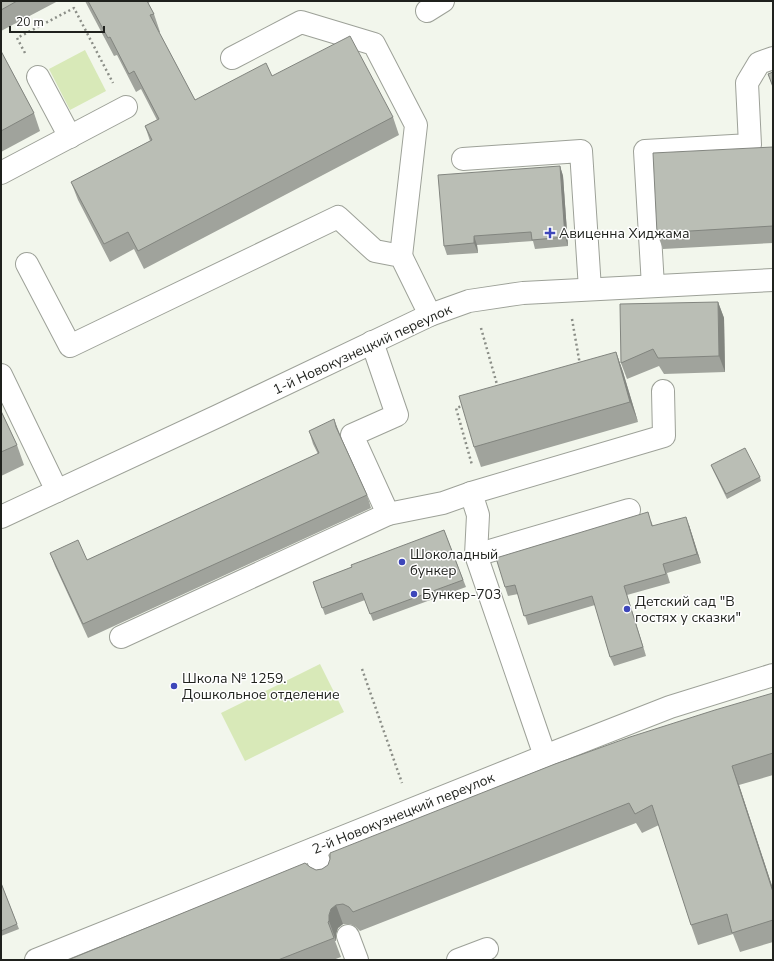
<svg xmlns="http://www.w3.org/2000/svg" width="774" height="961" viewBox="0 0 774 961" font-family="'Nunito Sans',sans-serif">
	<rect width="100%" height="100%" fill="#f2f6ec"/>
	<g fill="#d8e9b8">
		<path d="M85,50L106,91L70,110L49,69Z"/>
		<path d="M320,664L344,712L245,761L221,713Z"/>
	</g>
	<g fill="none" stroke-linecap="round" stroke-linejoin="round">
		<g stroke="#9da198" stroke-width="24">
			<g id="minor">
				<path d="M427,11L443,1"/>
				<path d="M232,58L301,22L374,44L416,125L401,256"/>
				<path d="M38,77L70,137"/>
				<path d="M463,159L581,151L590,289"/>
				<path d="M1,173L126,107"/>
				<path d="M27,264L70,346L338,217L375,251L401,256L430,315"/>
				<path d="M653,286L645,151L750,145L747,83L759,63L773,58"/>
				<path d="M1,375L57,491"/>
				<path d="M388,514L443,503L471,493"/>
				<path d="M1,517L218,416L430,315L469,301L523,293L773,280"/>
				<path d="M476,555L629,510"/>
				<path d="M121,637L388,514L352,435L397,415L372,342"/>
				<path d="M545,756L476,555L478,515L471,493L664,436L663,391"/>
				<path d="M314,849L325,877"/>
				<path d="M348,936L357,960"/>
				<path d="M36,960L545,756L670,707L773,675"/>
				<path d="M458,960L487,949"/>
			</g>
		</g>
		<g stroke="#8b8e87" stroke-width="2.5" stroke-dasharray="2 3" stroke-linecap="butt">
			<path d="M25,53L17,38L74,8L113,83"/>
			<path d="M572,319L580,365"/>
			<path d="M481,328L498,388"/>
			<path d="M465,405L456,408L472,465"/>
			<path d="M362,669L402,783"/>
		</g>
		<use href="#minor" stroke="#fff" stroke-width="22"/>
	</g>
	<g fill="#a0a39c">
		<path d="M1,1H58L1,31Z"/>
		<path d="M85,1H152L148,3L154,14L160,32H159L195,100L272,76L393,117L399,135L144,269L134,249L110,262L78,200L71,182L150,141L145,126L157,120L141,89L136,92L117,55L114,56Z"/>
		<path d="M1,51L34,113L40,131L1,152Z"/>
		<path d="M773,147V243L663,249L657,233Z"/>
		<path d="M560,166L563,176L568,246L535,249L533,241L477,245L478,253L447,255L444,246Z"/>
		<path d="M718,302L724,318L725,372L664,374L659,366L627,379L621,363Z"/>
		<path d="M616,352L623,372L638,422L481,467L474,447Z"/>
		<path d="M1,411L17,445L24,465L1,476Z"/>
		<path d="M309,431L339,432L340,435L367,495L371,508L88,638L55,566L50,553L87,560L318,454L313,444Z"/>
		<path d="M711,465L760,477L761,481L727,499L713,470Z"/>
		<path d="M651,521L653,526L689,525L701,563L667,573L670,583L627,595L646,656L614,666L610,657L595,605L528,625L518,594L508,596L505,587Z"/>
		<path d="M444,530L466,587L373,621L365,600L325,615L313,582L352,567Z"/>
		<path d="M773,693V775L739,785L773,889V942L740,952L733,934L698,945L691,925L659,825L642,833L636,823L360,931L356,927L350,924H343L338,928L336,934V941H335L341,957L333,960H68L310,867L316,870L322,869Z"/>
		<path d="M1,883L19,929L1,936Z"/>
	</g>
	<g fill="#82857f">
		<path d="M560,166L563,176L568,246L565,237Z"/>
		<path d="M474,236L477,245L478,253L474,243Z"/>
		<path d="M718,302L724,318L725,372L719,356Z"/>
		<path d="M616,352L623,372L638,422L630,402Z"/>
		<path d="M334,419L339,432L341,440L336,427Z"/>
		<path d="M686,517L689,525L701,563L697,554Z"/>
		<path d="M624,586L627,595L646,656L643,647Z"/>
		<path d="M732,766L739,785L773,889V892Z"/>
		<path d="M336,905L343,924L338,928L336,934V941L329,921V915L331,909Z"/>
	</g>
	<g fill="#babeb5" stroke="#82857f">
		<path d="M1,1H17L1,10Z"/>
		<path d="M88,1H147L154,14L150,15L195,100L266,63L272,76L350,36L393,117L138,251L128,232L104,244L71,182L152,140L145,126L159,119L134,71L129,74L110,37L108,38Z"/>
		<path d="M1,51L34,113L1,131Z"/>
		<path d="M773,72V87L768,74Z"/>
		<path d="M773,147V226L657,233L653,153Z"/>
		<path d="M560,166L565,237L532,240L531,232L474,236V243L444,246L438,175Z"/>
		<path d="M718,302L719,356L658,358L653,349L621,363L620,304Z"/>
		<path d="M616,352L630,402L474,447L459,396Z"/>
		<path d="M1,411L17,445L1,452Z"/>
		<path d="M334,419L336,427L367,495L83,624L50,553L78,540L87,560L319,453L309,431Z"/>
		<path d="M745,448L760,477L726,494L711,465Z"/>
		<path d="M648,512L652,526L686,517L697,554L663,564L666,574L624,586L643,647L610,657L592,596L524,616L515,585L505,587L496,558Z"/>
		<path d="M444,530L463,580L370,614L362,593L322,608L313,582L352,567L351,565Z"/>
		<path d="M773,693V753L732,766L773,892V920L732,933L727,914L691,925L652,805L635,814L629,803L353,912L349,907L343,904L336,905L331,909L329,915V921L328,922L334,938L278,960H68L305,863L310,867L316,870L322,869L328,865L330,859V853L555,764L630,737L715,710Z"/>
		<path d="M1,883L17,924L1,931Z"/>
	</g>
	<g fill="#3d46ba" stroke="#fff" stroke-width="1.5">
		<path d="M548 227h4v4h4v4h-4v4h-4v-4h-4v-4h4z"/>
		<circle cx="402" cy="562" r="4"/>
		<circle cx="414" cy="594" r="4"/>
		<circle cx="627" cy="609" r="4"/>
		<circle cx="174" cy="686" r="4"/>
	</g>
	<g text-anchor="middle" stroke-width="3" stroke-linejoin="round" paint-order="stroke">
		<g font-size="14" fill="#1f211d" stroke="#fff" text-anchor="start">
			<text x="559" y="238">Авиценна Хиджама</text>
			<text x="410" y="559">Шоколадный<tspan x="410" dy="16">бункер</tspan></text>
			<text x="422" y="599">Бункер-703</text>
			<text x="635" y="606">Детский сад "В<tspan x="635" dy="16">гостях у сказки"</tspan></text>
			<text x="182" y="683">Школа № 1259.<tspan x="182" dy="16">Дошкольное отделение</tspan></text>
		</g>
		<g font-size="14" fill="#1f211d" stroke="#fff">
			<text transform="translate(362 349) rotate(-25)" y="5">1-й Новокузнецкий переулок</text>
			<text transform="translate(403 813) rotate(-22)" y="5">2-й Новокузнецкий переулок</text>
		</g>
	</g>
	<rect width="774" height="961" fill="none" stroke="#1f211d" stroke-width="4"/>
	<path d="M10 26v6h94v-6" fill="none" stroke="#1f211d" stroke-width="2"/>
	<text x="16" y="26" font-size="12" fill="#1f211d" stroke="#ffffff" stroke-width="3" paint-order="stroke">20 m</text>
</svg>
